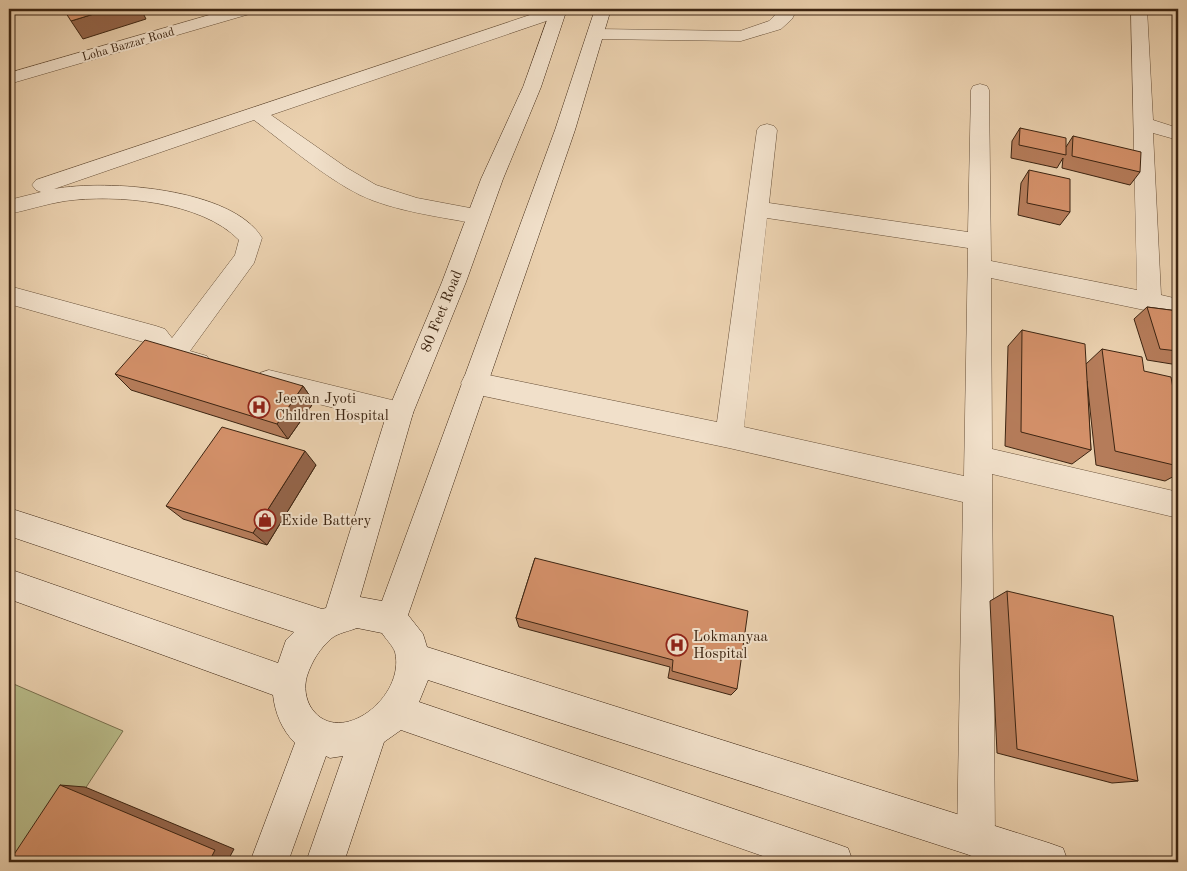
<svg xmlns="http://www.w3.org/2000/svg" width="1187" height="871" viewBox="0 0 1187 871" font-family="'Old Standard TT',serif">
	<rect width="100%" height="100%" fill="#ead0ae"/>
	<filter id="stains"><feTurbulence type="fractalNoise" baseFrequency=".004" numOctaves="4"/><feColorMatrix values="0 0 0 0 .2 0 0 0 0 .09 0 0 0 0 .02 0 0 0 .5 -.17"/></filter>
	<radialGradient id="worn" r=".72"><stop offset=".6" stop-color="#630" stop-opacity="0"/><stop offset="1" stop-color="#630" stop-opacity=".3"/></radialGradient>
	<path fill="#b8bb89" stroke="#7a704e" d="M9,682L123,731L37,862H9Z"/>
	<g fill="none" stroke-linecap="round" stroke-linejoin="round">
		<g stroke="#685039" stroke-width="1">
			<g id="street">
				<path d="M230,9H255L253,13L9,84V73Z"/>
				<path d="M548,9H565L566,11L564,15L271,115L347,168L376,185L417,198L486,211L489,216L486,221L478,224C441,217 393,211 360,195C324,177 286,144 254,120L54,189C106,179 233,188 262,238L254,263L190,351L207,356L211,363L207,370L198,373L163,364L147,343L9,304V286L156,326L165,329L172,338L235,255L239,240C201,201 116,194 65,201C46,204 28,210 9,214V200L41,192L36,190L32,185L36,180Z"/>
				<path d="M781,9H797L792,19L781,29L741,41L596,39L590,38L587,34L590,30L596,29L740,31L769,21Z"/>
				<path d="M1131,9H1147L1153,120L1178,128V140L1153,133L1161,295L1178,299V317L991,278L992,449L1178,492V518L992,474L995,839L989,852L976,858L963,852L957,839L963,502L729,448L474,394L465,391L461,383L465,375L474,372L717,422L757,130L760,126L767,124L774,126L777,130L769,203L968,232L971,90L973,86L980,84L987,86L989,90L991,261L1137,290ZM767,218L968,248L964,476L744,427Z"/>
				<path d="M1167,9H1178V15L1169,13Z"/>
				<path d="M269,370L400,402L410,405L413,413L410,421L400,424L269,392L260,389L256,381L260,373Z"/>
			</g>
		</g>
		<g stroke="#3d2512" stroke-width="1">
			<path id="secondary" d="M551,9H567L541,87L503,179L466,282L413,413L360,597L382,601L555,130L595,9H611L575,130L408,615L423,634L427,647L1049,843L1063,848L1068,862H991L428,680L419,702L834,843L848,848L853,862H780L401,730L384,742L344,862H306L343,756L330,758L326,756L288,862H250L295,743C282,730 275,713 273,695L9,599V569L278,663L286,640L294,632L9,536V508L322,609L326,608L387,413L442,282L481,179L523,87ZM357,628L382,633C385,638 393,646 395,652C406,697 340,748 312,709C305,699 304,686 307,676C312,661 320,648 332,638C338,633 350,631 357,628Z"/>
		</g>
		<use href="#street" fill="#f1e0ca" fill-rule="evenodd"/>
		<use href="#secondary" fill="#f1e0ca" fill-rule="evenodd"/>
	</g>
	<g fill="#b57c5a" stroke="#3d2512">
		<path d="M1020,128L1066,147L1073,136L1140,172L1130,185L1062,168L1063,158L1057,168L1011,158L1012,141Z"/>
		<path d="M1029,170L1070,212L1060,225L1018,215L1021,183Z"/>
		<path d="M1147,307L1178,311V365L1147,360L1134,319Z"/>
		<path d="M1022,330L1086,364L1102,349L1144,371L1178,416V474L1165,481L1096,465L1087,381L1091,450L1072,464L1005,446L1008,346Z"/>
		<path d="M115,374L303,386L314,402L288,439L131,390Z"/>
		<path d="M316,465L267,545L183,519L166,506Z"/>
		<path d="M535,558L737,689L731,695L668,678L670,667L519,627L516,618Z"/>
		<path d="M1007,591L1138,781L1112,783L997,753L990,601Z"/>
	</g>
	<g fill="#94654a" stroke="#3d2512">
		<path d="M110,9H141L146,19L83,39L71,21Z"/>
		<path d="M303,386L314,402L288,439L277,424Z"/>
		<path d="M305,451L316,465L267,545L253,533Z"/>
		<path d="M60,785L85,787L234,849L227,862H209Z"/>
	</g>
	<g fill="#d39069" stroke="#3d2512">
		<path d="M69,9H110L71,21L64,10Z"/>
		<path d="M1020,128L1066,138V155L1019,145Z"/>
		<path d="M1073,136L1141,152L1140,172L1072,156Z"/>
		<path d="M1029,170L1070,179V212L1027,203Z"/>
		<path d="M1147,307L1178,311V351L1160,349Z"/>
		<path d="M1022,330L1085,344L1091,450L1021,432Z"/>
		<path d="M145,340L303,386L277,424L115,374Z"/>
		<path d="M1102,349L1142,357L1144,371L1171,377L1178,416V466L1115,451Z"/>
		<path d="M222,427L305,451L253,533L166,506Z"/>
		<path d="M535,558L748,611L737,689L672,671L673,660L516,618Z"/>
		<path d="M1007,591L1113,616L1138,781L1017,749Z"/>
		<path d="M60,785L215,850L209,862H9Z"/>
	</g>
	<defs>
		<g id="hospital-ring" transform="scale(1.125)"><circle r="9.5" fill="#f1e0ca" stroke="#8f2418" stroke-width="1.5"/><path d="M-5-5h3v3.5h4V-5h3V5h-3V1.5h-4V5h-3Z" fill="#8f2418"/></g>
		<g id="shop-ring" transform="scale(1.125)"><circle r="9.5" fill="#f1e0ca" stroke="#8f2418" stroke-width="1.5"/><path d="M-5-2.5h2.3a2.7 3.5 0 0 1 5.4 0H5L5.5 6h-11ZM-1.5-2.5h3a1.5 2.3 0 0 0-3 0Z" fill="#8f2418"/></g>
	</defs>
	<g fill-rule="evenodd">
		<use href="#hospital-ring" x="259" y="407"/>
		<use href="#shop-ring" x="265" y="520"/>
		<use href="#hospital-ring" x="677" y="645"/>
	</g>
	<g text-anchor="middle" stroke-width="4" stroke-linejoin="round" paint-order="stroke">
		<g font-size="12" fill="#3d2512" stroke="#f1e0ca">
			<text transform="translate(128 44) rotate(-16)" y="4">Loha Bazzar Road</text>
		</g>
		<g font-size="15" fill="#3d2512" stroke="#f1e0ca">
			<text transform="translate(441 311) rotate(-68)" y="5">80 Feet Road</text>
		</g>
		<g font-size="15" fill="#3d2512" stroke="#f1e0ca" text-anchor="start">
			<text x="275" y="403">Jeevan Jyoti<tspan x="275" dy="17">Children Hospital</tspan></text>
			<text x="281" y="525">Exide Battery</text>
			<text x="693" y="641">Lokmanyaa<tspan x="693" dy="17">Hospital</tspan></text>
		</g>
	</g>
	<rect width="1187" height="871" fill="none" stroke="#ead0ae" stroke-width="30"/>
	<rect x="10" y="10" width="1167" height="851" fill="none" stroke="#3d2512" stroke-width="2.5"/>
	<rect x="15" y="15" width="1157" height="841" fill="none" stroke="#3d2512"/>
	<rect width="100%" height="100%" filter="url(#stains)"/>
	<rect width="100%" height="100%" fill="url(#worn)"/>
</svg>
